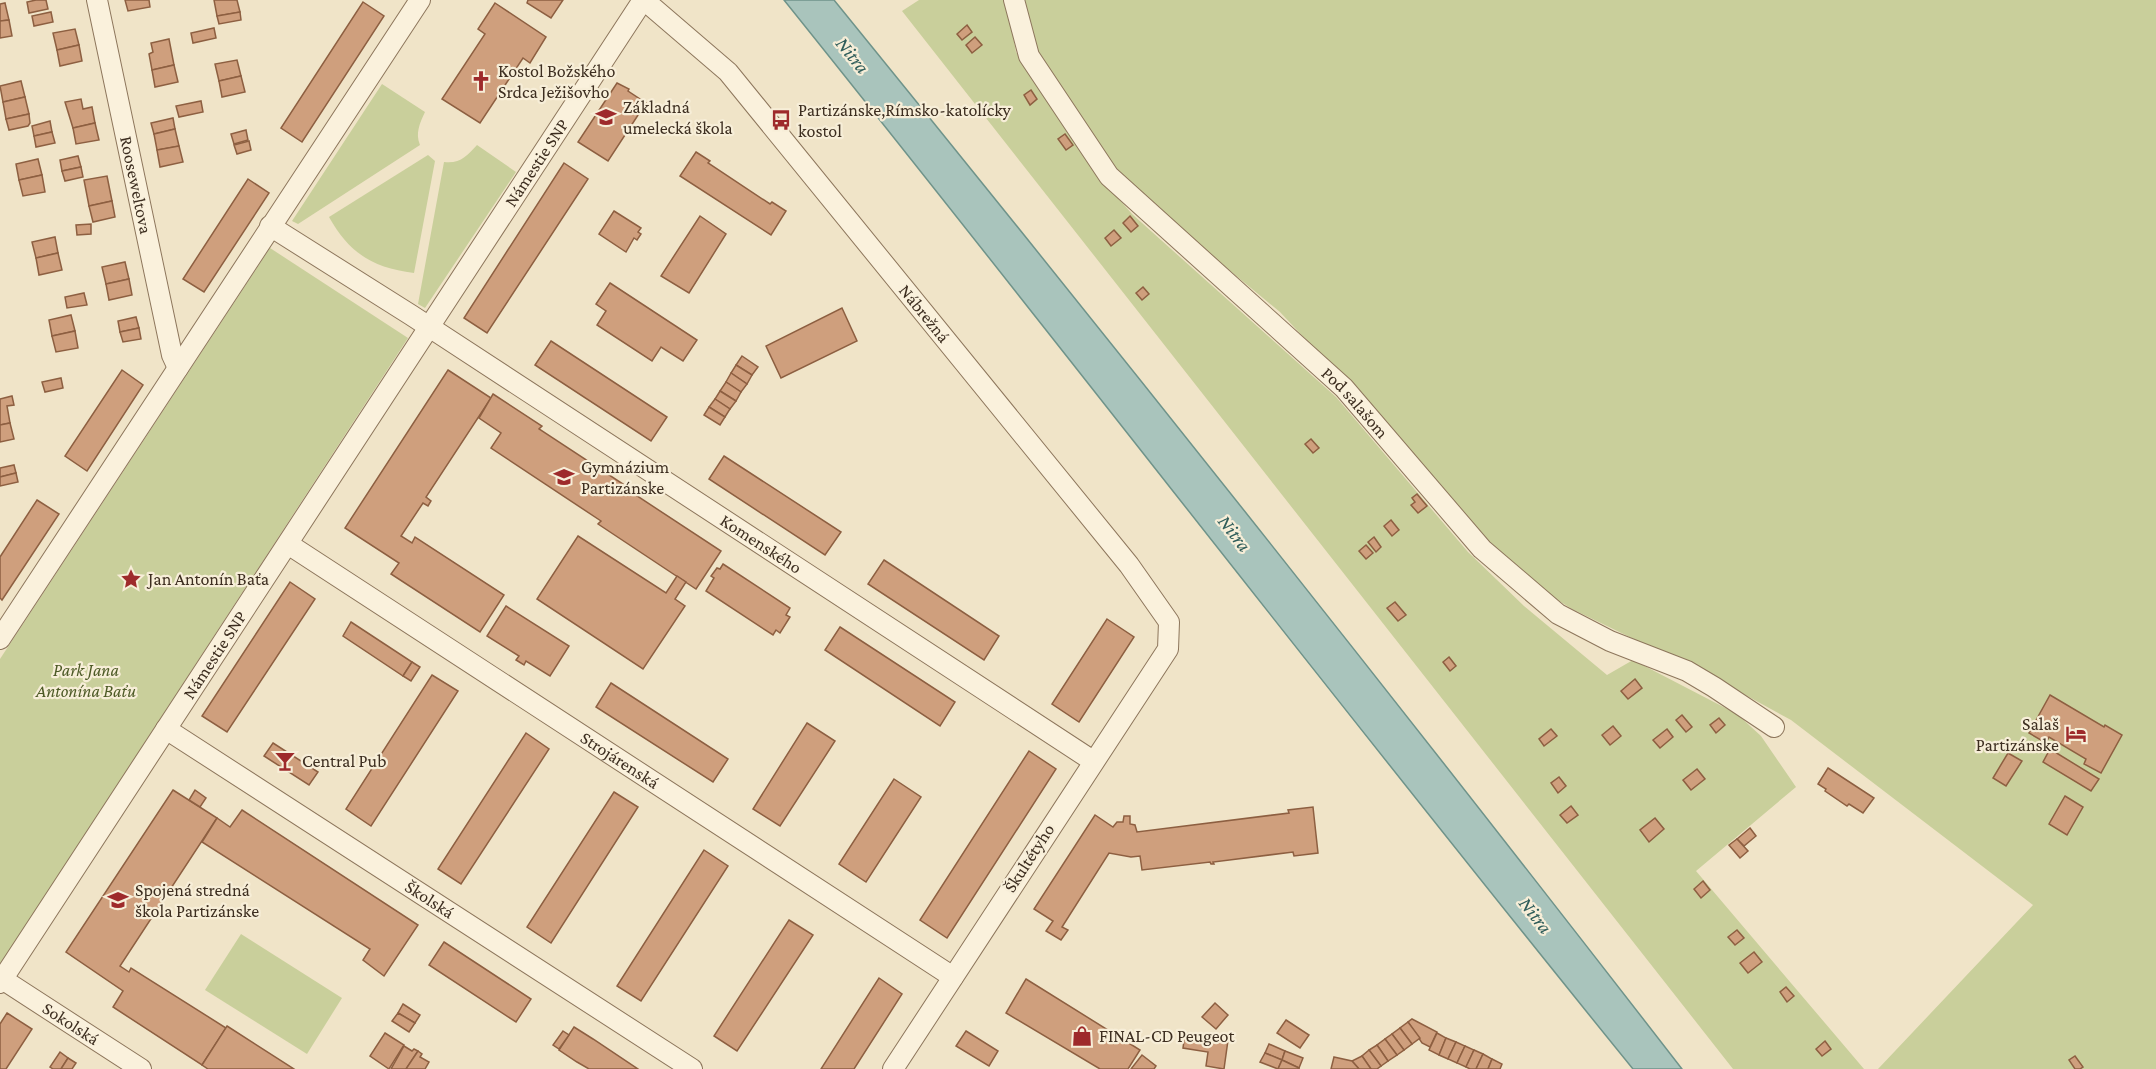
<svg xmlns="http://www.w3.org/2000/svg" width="2156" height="1069" viewBox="0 0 2156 1069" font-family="'Crimson Pro',serif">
	<rect width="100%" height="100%" fill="#f0e4c8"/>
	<g fill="#c9cf9b">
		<path d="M919,0H1006L1016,52L1099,176L1132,214L1336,397L1468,552L1524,606L1607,675L1633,660L1737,714L1761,736L1796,787L1696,871L1864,1069H1733L902,11Z"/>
		<path d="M1020,0H2156V1069H1878L2033,905L1791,720L1718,680L1572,609L1535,586L1492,549L1348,385L1280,312L1124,183L1034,54Z"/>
		<path d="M382,84L425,112C420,123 415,133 420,145L298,224L292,221Z"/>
		<path d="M477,145L516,172L425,308L418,304L444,162C460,164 467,156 477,145Z"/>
		<path d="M428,155L435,161L414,273C373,268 349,253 329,217Z"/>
		<path d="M270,248L408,338L0,965V659Z"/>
		<path d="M241,934L342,998L307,1054L205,990Z"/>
	</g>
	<path fill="#a9c4bc" stroke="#6f938a" stroke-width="1.5" d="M784,0H834C1121,353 1404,710 1682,1069H1633C1346,716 1069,355 784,0Z"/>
	<g fill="#cf9f7d" stroke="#8d5f41" stroke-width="1.5">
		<path d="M36,0H46L48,9L29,13L27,2Z"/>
		<path d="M125,0H149L150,7L128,11Z"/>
		<path d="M214,0H237L240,12L217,16Z"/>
		<path d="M528,0H563L551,18L527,3Z"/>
		<path d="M363,2L384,16L302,142L281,128Z"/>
		<path d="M5,3L9,20L0,21V4Z"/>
		<path d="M495,3L546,37L530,63L523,58L480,123L442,99L485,34L478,29Z"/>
		<path d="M51,12L53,22L34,26L32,16Z"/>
		<path d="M240,12L241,20L219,24L217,16Z"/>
		<path d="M9,20L12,36L0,38V21Z"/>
		<path d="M967,25L972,32L962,40L957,34Z"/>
		<path d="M214,28L216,38L193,43L191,33Z"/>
		<path d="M75,29L79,45L57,50L53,33Z"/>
		<path d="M975,37L982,45L972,53L966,45Z"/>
		<path d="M169,39L174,65L152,70L149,54L153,52L151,43Z"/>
		<path d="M79,45L82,61L60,66L57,50Z"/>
		<path d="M237,60L241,76L219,81L215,64Z"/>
		<path d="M174,65L178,82L155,87L152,70Z"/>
		<path d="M241,76L245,92L222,97L219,81Z"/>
		<path d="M21,81L25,97L3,102L0,86Z"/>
		<path d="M617,83L629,89L628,91L646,103L608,161L578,142Z"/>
		<path d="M1031,90L1037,99L1030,105L1024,95Z"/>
		<path d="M25,97L29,114L6,119L3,102Z"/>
		<path d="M81,99L83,109L92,107L95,123L73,128L65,102Z"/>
		<path d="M201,101L203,112L179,117L176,106Z"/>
		<path d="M29,114L30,123L28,126L9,130L6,119Z"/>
		<path d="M173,118L175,129L154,134L151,123Z"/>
		<path d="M50,121L52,132L34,136L32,126Z"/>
		<path d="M95,123L99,140L76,144L73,128Z"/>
		<path d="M175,129L179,146L157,150L154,134Z"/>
		<path d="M246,130L248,140L234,144L231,134Z"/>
		<path d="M52,132L55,143L36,147L34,136Z"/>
		<path d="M1065,134L1073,145L1066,150L1058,139Z"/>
		<path d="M249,141L251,150L237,154L234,145Z"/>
		<path d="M179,146L183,162L160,167L157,150Z"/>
		<path d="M696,152L710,161L708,163L770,204L772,202L786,211L771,235L680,176Z"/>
		<path d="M78,156L81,167L62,171L60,160Z"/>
		<path d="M38,159L42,175L19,180L16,164Z"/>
		<path d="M564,163L588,179L487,333L464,318Z"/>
		<path d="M81,167L83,177L65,181L62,171Z"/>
		<path d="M42,175L45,192L23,196L19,180Z"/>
		<path d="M107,176L112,201L89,206L84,180Z"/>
		<path d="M248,179L269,193L204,292L183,279Z"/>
		<path d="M112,201L115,217L93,222L89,206Z"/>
		<path d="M614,211L641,228L638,232L641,234L637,240L634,238L626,252L599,234Z"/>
		<path d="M700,216L726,234L689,293L661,276Z"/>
		<path d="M1130,216L1138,226L1131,232L1123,223Z"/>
		<path d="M91,224V234L77,235L76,225Z"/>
		<path d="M1114,230L1121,238L1111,246L1105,238Z"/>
		<path d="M55,237L58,253L36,258L32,242Z"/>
		<path d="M58,253L62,270L39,275L36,258Z"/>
		<path d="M125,262L129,279L106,284L102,267Z"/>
		<path d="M129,279L132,295L109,300L106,284Z"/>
		<path d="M610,283L697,340L683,361L661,347L652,361L597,325L606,311L596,304Z"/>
		<path d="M1143,287L1149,294L1142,300L1136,293Z"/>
		<path d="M84,293L87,305L67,308L65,297Z"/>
		<path d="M842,308L857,341L781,378L766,346Z"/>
		<path d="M71,315L75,331L52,336L49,320Z"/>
		<path d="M136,317L139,328L120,332L118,321Z"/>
		<path d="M139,328L141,339L123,342L120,332Z"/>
		<path d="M75,331L78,348L56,352L52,336Z"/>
		<path d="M551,341L667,417L651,441L535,365Z"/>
		<path d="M742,356L758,367L752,375L736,365Z"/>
		<path d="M736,365L752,375L747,384L731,373Z"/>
		<path d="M122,370L143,385L87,471L65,456Z"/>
		<path d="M448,370L491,398L426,497L431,501L428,506L423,503L401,536L412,543L415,537L504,595L480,632L391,574L399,563L345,528Z"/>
		<path d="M731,373L747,384L741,392L726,382Z"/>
		<path d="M61,378L63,388L45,392L42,382Z"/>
		<path d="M726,382L741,392L736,401L720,391Z"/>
		<path d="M720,391L736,401L730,409L715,399Z"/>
		<path d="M493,394L542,426L539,429L623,484L622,486L721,551L696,589L598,524L601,521L491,448L501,433L479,418Z"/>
		<path d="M12,396L14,405L7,406L10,423L0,425V399Z"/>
		<path d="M715,399L730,409L725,417L709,407Z"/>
		<path d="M709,407L725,417L720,425L704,415Z"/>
		<path d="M10,423L14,439L0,442V425Z"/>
		<path d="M1311,439L1319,448L1313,453L1305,444Z"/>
		<path d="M724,456L841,532L825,555L709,479Z"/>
		<path d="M14,465L16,473L0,477V468Z"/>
		<path d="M16,473L18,482L0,486V477Z"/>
		<path d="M1417,494L1427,506L1418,513L1411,505L1415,502L1412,498Z"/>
		<path d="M37,500L59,514L2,600L0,598V557Z"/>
		<path d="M1391,520L1399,530L1392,536L1384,526Z"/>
		<path d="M578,536L666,593L677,576L686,582L675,599L685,606L643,669L537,599Z"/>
		<path d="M1374,537L1381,547L1376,552L1368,542Z"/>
		<path d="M1366,545L1373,553L1366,559L1359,551Z"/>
		<path d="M884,560L999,636L984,660L868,584Z"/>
		<path d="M723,564L790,608L786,615L790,617L780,633L776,630L773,635L706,591L714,578L711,576L717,568L720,569Z"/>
		<path d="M290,582L315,599L227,732L202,716Z"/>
		<path d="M1395,602L1406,615L1398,621L1387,608Z"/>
		<path d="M506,606L569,646L550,676L526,661L524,665L516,660L519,656L487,636Z"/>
		<path d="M1107,619L1134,637L1079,722L1052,704Z"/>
		<path d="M351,622L412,662L403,676L343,636Z"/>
		<path d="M840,627L955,702L940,726L825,650Z"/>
		<path d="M1449,657L1456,666L1450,671L1443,662Z"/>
		<path d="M412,662L420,667L411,681L403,676Z"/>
		<path d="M432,675L458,691L371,826L346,809Z"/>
		<path d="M1635,679L1642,688L1628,699L1621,691Z"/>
		<path d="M611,683L728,759L713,782L596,707Z"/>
		<path d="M2050,695L2104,727L2105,725L2122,735L2101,773L2084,764L2086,759L2049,737L2046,743L2029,733Z"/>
		<path d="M1682,715L1692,727L1686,732L1676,720Z"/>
		<path d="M1719,718L1725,725L1716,733L1710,725Z"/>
		<path d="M807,723L835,741L780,826L753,809Z"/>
		<path d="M1613,726L1621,736L1610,745L1602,735Z"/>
		<path d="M1551,729L1557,736L1544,746L1539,739Z"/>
		<path d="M1667,729L1673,737L1660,748L1653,740Z"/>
		<path d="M526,733L549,749L461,884L438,869Z"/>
		<path d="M273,743L318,772L309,785L264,756Z"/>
		<path d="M2050,749L2099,779L2091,791L2043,762Z"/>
		<path d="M1029,751L1056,769L947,938L920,920Z"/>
		<path d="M2008,753L2022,761L2006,786L1993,778Z"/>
		<path d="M1828,768L1874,798L1863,813L1849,804L1847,806L1825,791L1826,789L1818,784Z"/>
		<path d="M1697,769L1705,779L1691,790L1683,780Z"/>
		<path d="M1559,777L1566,786L1558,793L1551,783Z"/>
		<path d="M894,779L921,797L866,882L839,864Z"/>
		<path d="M173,790L217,818L120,966L129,972L131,968L226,1028L202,1065L113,1007L123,991L66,952Z"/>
		<path d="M195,790L206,798L200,807L189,800Z"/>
		<path d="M614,792L638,807L551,943L527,927Z"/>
		<path d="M2065,796L2083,807L2067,835L2049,824Z"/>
		<path d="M1571,806L1578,815L1567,823L1560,815Z"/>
		<path d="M1313,807L1318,853L1294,856L1293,852L1213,862L1214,864H1211L1210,862L1142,870L1140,856L1131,857L1109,853L1062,927L1068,930L1061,940L1046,931L1053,921L1034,909L1095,815L1113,827L1117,822H1123L1124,816H1130V824L1135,825L1137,832L1289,813L1288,810Z"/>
		<path d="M242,810L418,925L384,976L363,960L370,949L202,842L217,818L230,827Z"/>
		<path d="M1655,818L1664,829L1649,842L1640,830Z"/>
		<path d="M1750,828L1756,836L1744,846L1737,839Z"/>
		<path d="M1737,839L1748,851L1740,858L1729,845Z"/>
		<path d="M704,850L728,866L641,1001L617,986Z"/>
		<path d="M1703,881L1710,890L1701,898L1694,889Z"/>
		<path d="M789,920L813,935L737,1051L714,1036Z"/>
		<path d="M1737,930L1744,938L1735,945L1728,937Z"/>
		<path d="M444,942L531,999L516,1022L429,965Z"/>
		<path d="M1754,952L1762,962L1748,973L1740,963Z"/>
		<path d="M879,978L902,994L854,1069H821Z"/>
		<path d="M1026,979L1140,1050L1128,1069H1100L1006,1013Z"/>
		<path d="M1786,987L1794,996L1787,1002L1780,992Z"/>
		<path d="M1215,1003L1228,1015L1216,1029L1202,1017Z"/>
		<path d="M403,1004L420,1015L415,1023L398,1013Z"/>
		<path d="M7,1013L32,1029L6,1069H0V1024Z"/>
		<path d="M398,1013L415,1023L409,1032L392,1021Z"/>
		<path d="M1412,1019L1437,1032L1430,1047L1422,1043L1408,1022Z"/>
		<path d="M1286,1020L1309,1035L1300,1048L1277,1033Z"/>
		<path d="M1408,1022L1420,1038L1412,1044L1400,1028Z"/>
		<path d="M227,1026L294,1069H208L202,1065Z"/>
		<path d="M574,1027L593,1039L638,1069H589L577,1062L559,1050Z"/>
		<path d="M1400,1028L1412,1044L1404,1050L1392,1034Z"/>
		<path d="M563,1031L569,1035L559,1049L553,1045Z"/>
		<path d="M966,1031L998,1051L989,1066L956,1046Z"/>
		<path d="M385,1033L404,1045L389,1069L370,1056Z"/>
		<path d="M1185,1033L1228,1040L1224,1069L1206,1066L1208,1052L1183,1048Z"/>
		<path d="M1437,1033L1446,1038L1439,1055L1429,1050Z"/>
		<path d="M1392,1034L1404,1050L1397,1055L1385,1039Z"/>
		<path d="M1446,1038L1456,1042L1448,1059L1439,1055Z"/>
		<path d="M1385,1039L1397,1055L1388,1061L1377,1045Z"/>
		<path d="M1825,1041L1831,1049L1822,1056L1816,1049Z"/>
		<path d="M1456,1042L1465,1046L1457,1063L1448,1059Z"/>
		<path d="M1269,1044L1285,1051L1282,1060L1265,1053Z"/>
		<path d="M1377,1045L1388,1061L1381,1066L1369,1050Z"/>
		<path d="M404,1046L412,1051L414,1049L418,1051L406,1069H391Z"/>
		<path d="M1465,1046L1474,1050L1466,1067L1457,1063Z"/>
		<path d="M1369,1050L1381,1066L1377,1069H1371L1362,1056Z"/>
		<path d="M1474,1050L1483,1054L1476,1069H1470L1466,1067Z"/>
		<path d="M418,1051L422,1054L420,1057L429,1062L425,1069H406Z"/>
		<path d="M1285,1051L1303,1058L1299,1068L1282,1060Z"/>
		<path d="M60,1052L68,1058L61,1069H53L50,1067Z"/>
		<path d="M1265,1053L1282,1060L1278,1069L1260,1062Z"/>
		<path d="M1483,1054L1492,1059L1488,1069H1476Z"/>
		<path d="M1142,1055L1156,1066L1154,1069H1131Z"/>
		<path d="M1362,1056L1371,1069H1359L1352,1061Z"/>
		<path d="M2075,1056L2083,1067L2080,1069H2075L2069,1060Z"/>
		<path d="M1334,1057L1352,1061L1359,1069H1331Z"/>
		<path d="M68,1058L76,1063L72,1069H61Z"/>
		<path d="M1492,1059L1502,1064L1500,1069H1488Z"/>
		<path d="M1282,1060L1299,1068V1069H1278Z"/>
	</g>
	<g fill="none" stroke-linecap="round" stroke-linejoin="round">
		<g stroke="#8d765c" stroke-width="22">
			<g id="street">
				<path id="s1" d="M97,0L172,355L178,368"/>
				<path id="s2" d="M644,0L728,72L1129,565L1169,622L1168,649L893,1069"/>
				<path id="s3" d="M1014,0L1029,56L1109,176L1344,388L1482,549L1558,614L1610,641L1687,671L1714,687L1774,727"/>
				<path id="s4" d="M270,226L411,315L1093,761"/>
				<path id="s5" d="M288,544L953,977"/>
				<path d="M0,639L420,0"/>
				<path id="s6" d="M166,729L692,1069"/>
				<path id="s7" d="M2,979L141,1069"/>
				<path id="s8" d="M0,983L643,0"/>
			</g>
		</g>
		<use href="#street" stroke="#faf1dc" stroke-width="20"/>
	</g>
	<defs>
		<g id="church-bare" transform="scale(1.62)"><path d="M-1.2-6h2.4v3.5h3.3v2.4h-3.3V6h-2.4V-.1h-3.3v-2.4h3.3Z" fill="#9e2a2b" stroke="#f7eed8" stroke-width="2.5" paint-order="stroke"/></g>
		<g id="school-bare" transform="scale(1.62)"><path d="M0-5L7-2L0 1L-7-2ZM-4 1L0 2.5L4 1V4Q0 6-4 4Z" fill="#9e2a2b" stroke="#f7eed8" stroke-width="2.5" paint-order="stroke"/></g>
		<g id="bus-bare" transform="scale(1.62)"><path d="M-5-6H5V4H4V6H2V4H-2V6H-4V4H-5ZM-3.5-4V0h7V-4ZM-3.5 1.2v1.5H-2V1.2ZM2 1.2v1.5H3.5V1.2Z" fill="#9e2a2b" stroke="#f7eed8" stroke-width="2.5" paint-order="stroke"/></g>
		<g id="university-bare" transform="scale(1.62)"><path d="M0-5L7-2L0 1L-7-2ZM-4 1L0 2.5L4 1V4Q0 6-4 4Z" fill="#9e2a2b" stroke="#f7eed8" stroke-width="2.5" paint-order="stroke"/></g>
		<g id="sight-bare" transform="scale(1.62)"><path d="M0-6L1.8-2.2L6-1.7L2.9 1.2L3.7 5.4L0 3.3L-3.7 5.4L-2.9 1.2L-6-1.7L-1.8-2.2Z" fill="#9e2a2b" stroke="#f7eed8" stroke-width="2.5" paint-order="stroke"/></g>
		<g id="hotel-bare" transform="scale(1.62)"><path d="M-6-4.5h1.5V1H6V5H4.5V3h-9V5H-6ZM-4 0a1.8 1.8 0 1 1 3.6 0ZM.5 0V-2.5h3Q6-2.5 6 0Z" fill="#9e2a2b" stroke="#f7eed8" stroke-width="2.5" paint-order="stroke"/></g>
		<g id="bar-bare" transform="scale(1.62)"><path d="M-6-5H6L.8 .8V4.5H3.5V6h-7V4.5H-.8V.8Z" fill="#9e2a2b" stroke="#f7eed8" stroke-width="2.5" paint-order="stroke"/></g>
		<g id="shop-bare" transform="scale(1.62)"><path d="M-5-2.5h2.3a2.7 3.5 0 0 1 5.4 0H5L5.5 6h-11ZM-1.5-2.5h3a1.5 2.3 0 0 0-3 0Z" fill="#9e2a2b" stroke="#f7eed8" stroke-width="2.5" paint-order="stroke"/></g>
	</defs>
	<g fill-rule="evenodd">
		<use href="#church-bare" x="481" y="81"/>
		<use href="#school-bare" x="606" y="117"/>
		<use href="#bus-bare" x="781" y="120"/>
		<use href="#university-bare" x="564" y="477"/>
		<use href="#sight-bare" x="131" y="579"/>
		<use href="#hotel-bare" x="2076" y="734"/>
		<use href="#bar-bare" x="285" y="761"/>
		<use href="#university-bare" x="118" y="900"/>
		<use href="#shop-bare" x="1082" y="1036"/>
	</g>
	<g text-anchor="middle" stroke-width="4.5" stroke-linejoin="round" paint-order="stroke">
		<g font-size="18" fill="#3d2e20" stroke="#f7eed8" text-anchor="start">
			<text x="498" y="77">Kostol Božského<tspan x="498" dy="21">Srdca Ježišovho</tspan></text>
			<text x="623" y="113">Základná<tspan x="623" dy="21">umelecká škola</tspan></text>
			<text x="798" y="116">Partizánske,Rímsko-katolícky<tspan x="798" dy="21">kostol</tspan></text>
			<text x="581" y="473">Gymnázium<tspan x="581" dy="21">Partizánske</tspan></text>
			<text x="148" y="585">Jan Antonín Baťa</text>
			<text x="2059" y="730" text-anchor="end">Salaš<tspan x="2059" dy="21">Partizánske</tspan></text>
			<text x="302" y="767">Central Pub</text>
			<text x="135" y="896">Spojená stredná<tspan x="135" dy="21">škola Partizánske</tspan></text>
			<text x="1099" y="1042">FINAL-CD Peugeot</text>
		</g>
		<g font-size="18" fill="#3d2e20" stroke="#f7eed8">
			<text dy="6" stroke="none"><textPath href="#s8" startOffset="980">Námestie SNP</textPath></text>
			<text dy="6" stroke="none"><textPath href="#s1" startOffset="189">Rooseweltova</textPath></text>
			<text dy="6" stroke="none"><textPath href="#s2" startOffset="422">Nábrežná</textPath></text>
			<text dy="6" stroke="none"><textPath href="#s3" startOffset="537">Pod salašom</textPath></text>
			<text dy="6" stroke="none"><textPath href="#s4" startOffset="585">Komenského</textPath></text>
			<text dy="6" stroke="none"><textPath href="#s8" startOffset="392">Námestie SNP</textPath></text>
			<text dy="6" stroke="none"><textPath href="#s5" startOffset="396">Strojárenská</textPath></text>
			<text transform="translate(1029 858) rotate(-57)" y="6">Škultétyho</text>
			<text dy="6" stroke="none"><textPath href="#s6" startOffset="314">Školská</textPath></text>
			<text dy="6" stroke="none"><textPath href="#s7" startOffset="82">Sokolská</textPath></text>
		</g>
		<g font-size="18" font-style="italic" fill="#4d5a26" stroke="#f7eed8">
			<text x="86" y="676">Park Jana<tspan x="86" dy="21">Antonína Baťu</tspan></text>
		</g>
		<g font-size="20" font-style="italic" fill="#2f5d5a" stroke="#f7eed8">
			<text transform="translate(853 55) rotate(51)" y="7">Nitra</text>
			<text transform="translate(1235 533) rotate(52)" y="7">Nitra</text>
			<text transform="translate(1536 915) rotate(52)" y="7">Nitra</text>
		</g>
	</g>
</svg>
